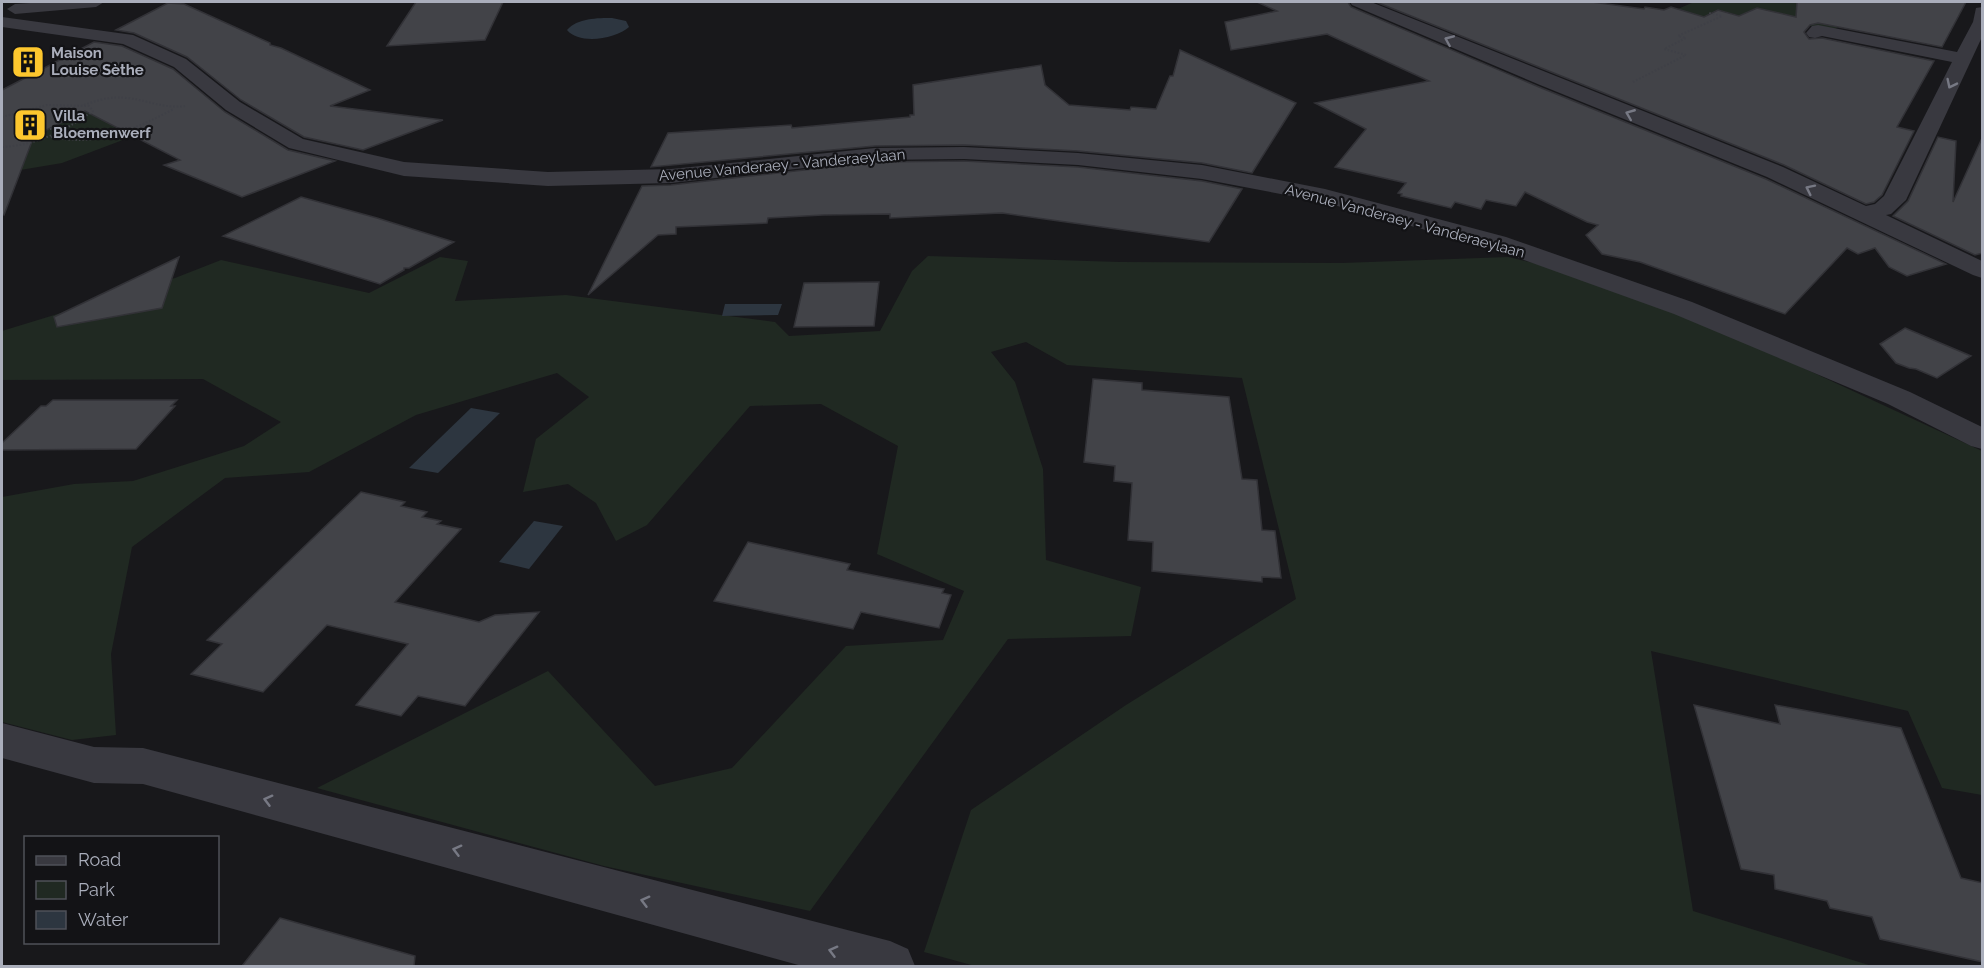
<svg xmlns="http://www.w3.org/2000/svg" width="1984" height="968" viewBox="0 0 1984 968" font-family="Raleway,sans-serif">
	<rect width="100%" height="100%" fill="#18181b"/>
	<g fill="#202922">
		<path d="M1694,2H1832L1868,8L1832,31L1781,19L1788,15L1757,8L1742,16L1718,10L1705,17L1641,25Z"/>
		<path d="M44,80L197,112L62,163L2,173V89Z"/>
		<path d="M928,256L1120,262L1342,263L1508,257L1562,270L1741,339L1982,451V795L1942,788L1908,711L1651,651L1693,911L1872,966H975L924,952L971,810L1126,705L1296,599L1242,378L1067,365L1026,342L991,352L1015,382L1043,469L1046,560L1141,587L1131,636L1008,639L810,911L604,866L317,788L548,671L655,786L732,768L846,646L943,640L964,591L877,554L898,446L821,404L750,406L647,525L616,541L596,503L568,484L523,492L536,439L589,397L557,373L416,415L309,472L225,478L132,547L111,654L116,735L72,740L2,722V497L74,484L133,481L244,446L281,422L203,379L2,380V331L175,278L221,260L369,293L440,257L468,261L455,301L566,295L775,322L789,336L880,331L912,271Z"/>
	</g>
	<g fill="#2d3640">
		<path d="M612,18L626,21L629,27C616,39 579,45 567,30C577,18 598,18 612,18Z"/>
		<path d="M725,304H782L778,315L722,316Z"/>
		<path d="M471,408L500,413L438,473L409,468Z"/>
		<path d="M534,521L563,526L529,569L499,562Z"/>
	</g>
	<g fill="#424348" stroke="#323237" stroke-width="1.5">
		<path d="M416,2H503L485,40L387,46Z"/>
		<path d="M1257,2H1348L1351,7L1539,87L1766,179L1946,264L1907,276L1889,267L1875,248L1858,254L1847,248L1785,314L1640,262L1602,254L1586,235L1598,225L1587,222L1525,192L1516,206L1486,200L1481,209L1455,202L1451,208L1401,196L1402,194L1398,193L1406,183L1335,167L1366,129L1315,103L1429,81L1327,34L1231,50L1225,22L1277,11Z"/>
		<path d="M1376,2H1592L1644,9L1645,7L1664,10L1671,7L1704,17L1718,10L1739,16L1757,8L1796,17L1797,2H1966L1942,47L1818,23L1810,25L1804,32L1809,39L1822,38L1934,61L1897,127L1914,131L1882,195L1874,202L1866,204L1784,165Z"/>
		<path d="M168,3L184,4L270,43V45L281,48L370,90L330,106L443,120L363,150L304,137L241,100L187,57L134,33L116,30Z"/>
		<path d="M94,42L122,46L173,69L225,112L288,150L335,161L242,197L164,165L180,160L85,111L34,136L4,215L2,214V90Z"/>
		<path d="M1180,50L1296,103L1252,173L1202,163L1078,151L964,145L875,146L651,167L668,133L791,125L792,128L910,117V115H914L913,85L1041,65L1045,85L1069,105L1130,110L1131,107L1156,109L1170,76H1173Z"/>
		<path d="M1983,136V253L1975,255L1893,216L1908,201L1938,137L1956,141L1953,202Z"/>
		<path d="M964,161L1078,167L1202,181L1242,189L1209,242L1002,213L890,218V214L823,215L768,218L767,223L676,227V234L658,235L588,295L642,186L671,185L875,162Z"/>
		<path d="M301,197L377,218L454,242L409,268H404V270L380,284L223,236Z"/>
		<path d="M179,257L162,308L57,327L54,317Z"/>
		<path d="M879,282L874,326L794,327L804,283Z"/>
		<path d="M1905,328L1971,356L1937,378L1916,369L1909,368L1896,363L1880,344Z"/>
		<path d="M1093,379L1142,383V390L1229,397L1242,479L1257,480L1262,530L1275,531L1281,578L1262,577V582L1152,571L1153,542L1128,540L1132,483L1114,481L1115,466L1084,462Z"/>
		<path d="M53,400H177L171,406H175L136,449L2,450V443L41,406H46Z"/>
		<path d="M361,492L405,502L401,506L427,512L422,517L441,521L437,524L461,529L395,602L479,622L495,615L539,612L465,706L418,696L401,716L356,705L408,644L327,625L263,692L191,674L222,644L207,640Z"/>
		<path d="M748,542L850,564L847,570L944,589L942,593L951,595L939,628L861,612L853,629L714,601Z"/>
		<path d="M1694,705L1780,724L1775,705L1901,728L1961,878L1983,883V962L1880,939L1872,917L1830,908L1827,901L1775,889L1774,875L1741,869Z"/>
		<path d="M280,918L415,956L414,966H242Z"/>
	</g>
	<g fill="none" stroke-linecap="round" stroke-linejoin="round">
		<g stroke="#3f4047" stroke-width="2" stroke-dasharray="1.5 2" stroke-linecap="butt">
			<path d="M1633,82L1686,55L1664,49L1686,38L1678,36L1722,16L1709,13"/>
			<path d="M84,105C98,100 112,96 127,98C147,100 164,109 185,106"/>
			<path d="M2,117L47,105L89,106L93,111C65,131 37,145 2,147"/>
			<path d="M50,129L64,130"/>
			<path d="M51,137C99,147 132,130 174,109"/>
		</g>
		<g fill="#393940" fill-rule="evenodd">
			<path d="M45,2H104L96,7L15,14L7,9L15,4Z"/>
			<path d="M1350,2H1371L1783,167L1866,206L1875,204L1884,196L1952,62L1822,36L1815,38L1809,37L1806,33L1812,26L1818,25L1957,52L1973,22L1976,8L1982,7V37L1906,200L1891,214L1886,215L1982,261V278L1973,275L1767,177L1540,85L1352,5Z"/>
			<path d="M2,17L133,35L186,59L240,102L303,139L404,162L548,172L671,169L875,148L964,147L1078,153L1202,165L1325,189L1506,237L1692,302L1910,392L1982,427V449L1971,446L1888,404L1674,314L1488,247L1323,202L1202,179L1078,165L964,159L875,160L671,183L548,186L404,176L289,148L226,110L174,67L123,44L2,27Z"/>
			<path d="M2,723L94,747L143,748L890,941L908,949L915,966H802L143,784L94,783L2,758Z"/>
		</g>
	</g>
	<defs><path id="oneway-chevron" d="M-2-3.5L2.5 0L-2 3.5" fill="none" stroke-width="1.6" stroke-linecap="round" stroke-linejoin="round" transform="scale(1.5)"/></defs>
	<g stroke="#777984">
		<use href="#oneway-chevron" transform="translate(1449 40) rotate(-157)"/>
		<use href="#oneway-chevron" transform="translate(1951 84) rotate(116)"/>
		<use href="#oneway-chevron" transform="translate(1630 114) rotate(-158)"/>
		<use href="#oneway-chevron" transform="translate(1810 189) rotate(-154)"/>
		<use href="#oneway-chevron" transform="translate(268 800) rotate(-165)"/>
		<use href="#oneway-chevron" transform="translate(457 850) rotate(-165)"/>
		<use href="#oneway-chevron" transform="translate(645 901) rotate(-165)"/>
		<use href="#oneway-chevron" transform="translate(833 951) rotate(-165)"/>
	</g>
	<defs>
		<g id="building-square" transform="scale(1.725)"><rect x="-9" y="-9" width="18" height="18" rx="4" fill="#fdc72e" stroke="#131316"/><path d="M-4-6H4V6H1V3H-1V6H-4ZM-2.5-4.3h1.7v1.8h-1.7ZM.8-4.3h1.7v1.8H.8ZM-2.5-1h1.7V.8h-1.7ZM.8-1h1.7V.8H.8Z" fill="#111"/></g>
	</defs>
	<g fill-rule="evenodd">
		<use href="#building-square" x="28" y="62"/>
		<use href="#building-square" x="30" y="125"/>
	</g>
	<g text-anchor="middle" stroke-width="4.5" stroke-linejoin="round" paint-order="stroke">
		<g font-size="15" font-weight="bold" fill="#aaaebb" stroke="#131316" text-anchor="start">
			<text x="51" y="58">Maison<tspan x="51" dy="17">Louise Sèthe</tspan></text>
			<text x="53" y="121">Villa<tspan x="53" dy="17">Bloemenwerf</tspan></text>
		</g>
		<g font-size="15" fill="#aaaebb" stroke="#131316">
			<text transform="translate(782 165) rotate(-5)" y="5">Avenue Vanderaey - Vanderaeylaan</text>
			<text transform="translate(1405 221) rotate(15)" y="5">Avenue Vanderaey - Vanderaeylaan</text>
		</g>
	</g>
	<rect width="1984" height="968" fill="none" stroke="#aaaebb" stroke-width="6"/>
	<rect x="24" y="836" width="195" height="108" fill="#131316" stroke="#4f5158" stroke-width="1.5"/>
	<rect x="36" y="856" width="30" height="9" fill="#393940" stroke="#4f5158" stroke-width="1.5"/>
	<text x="78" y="866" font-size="18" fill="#aaaebb">Road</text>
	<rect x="36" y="881" width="30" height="18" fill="#202922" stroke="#4f5158" stroke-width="1.5"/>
	<text x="78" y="896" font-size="18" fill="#aaaebb">Park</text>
	<rect x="36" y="911" width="30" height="18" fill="#2d3640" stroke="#4f5158" stroke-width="1.5"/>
	<text x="78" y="926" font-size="18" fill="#aaaebb">Water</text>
</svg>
